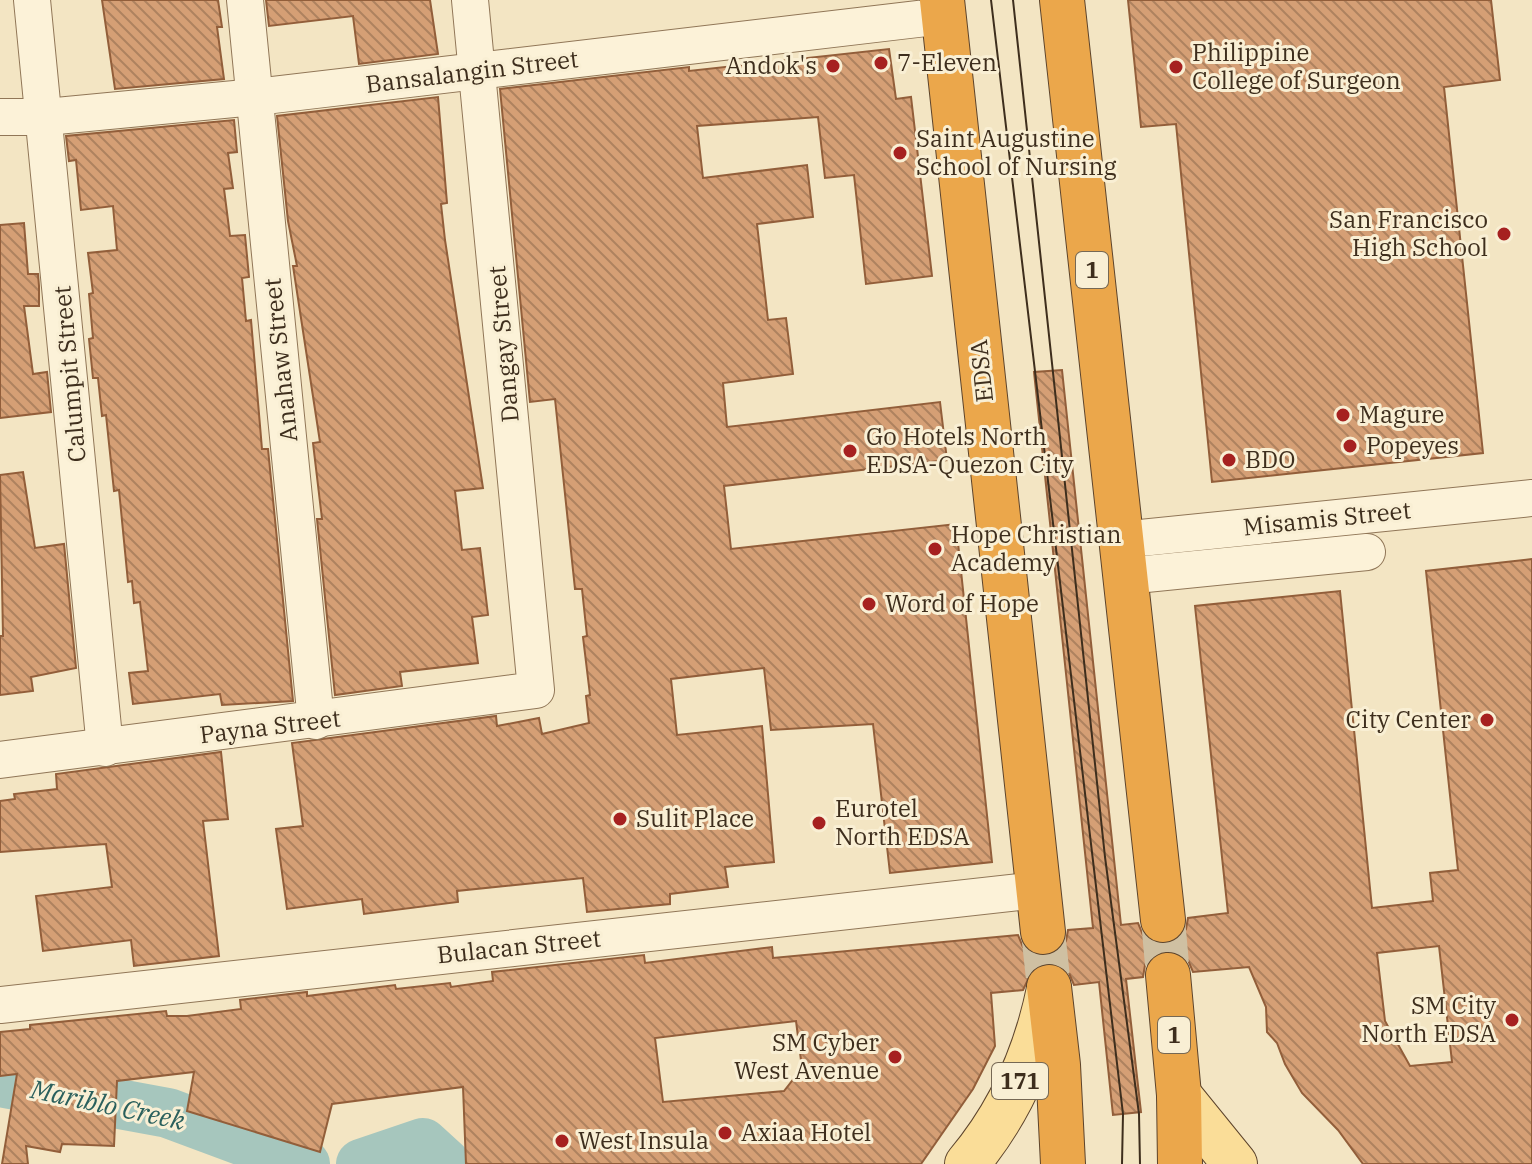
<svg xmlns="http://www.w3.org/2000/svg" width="1532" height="1164" viewBox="0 0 1532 1164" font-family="'IBM Plex Serif',serif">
	<defs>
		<pattern id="building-back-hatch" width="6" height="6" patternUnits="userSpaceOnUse" patternTransform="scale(2)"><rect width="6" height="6" fill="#d59f75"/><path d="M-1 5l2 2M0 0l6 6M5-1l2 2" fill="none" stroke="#ae825f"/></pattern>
	</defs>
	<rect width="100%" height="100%" fill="#f3e5c3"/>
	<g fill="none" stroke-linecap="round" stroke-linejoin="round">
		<g stroke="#a6c6bd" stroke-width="50">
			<path d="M0,1082L168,1113L305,1164"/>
			<path d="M361,1164L423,1143L446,1164"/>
		</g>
	</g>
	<g fill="url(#building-back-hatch)" stroke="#925e3a" stroke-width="2" fill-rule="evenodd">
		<path d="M102,0H218L222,27H217L224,79L115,89Z"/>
		<path d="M266,0H430L438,54L359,64L353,16L269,26Z"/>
		<path d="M1128,0H1491L1500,80L1444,87L1483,453L1212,482L1176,124L1141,127Z"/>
		<path d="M889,49L896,99L911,97L932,276L866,284L854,175L825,178L818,117L697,126L703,178L807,165L813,217L757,224L768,320L786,318L793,374L723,383L727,427L940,402L947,460L724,486L731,549L956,524L992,862L890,873L873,724L771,730L764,668L671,679L677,735L762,726L774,862L725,867L728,887L670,894V904L587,912L583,878L457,891L458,902L364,914L362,899L287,909L276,829L303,826L292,743L496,716L497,726L539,718L542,734L589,723L586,696L590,695L583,637L587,636L582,589H575L555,399L530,402L500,89L689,67V71Z"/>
		<path d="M438,97L447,203L441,204L445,240L483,488L455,491L462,550L480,548L488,615L472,617L478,663L400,672L402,686L335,695L317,519H322L313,443L320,442L293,266H297L288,221L277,116Z"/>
		<path d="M234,120L237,152L228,153L233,188L224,189L230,236L245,235L249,277L242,278L246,321L251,320L262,449H268L293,701L222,705L220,694L133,704L129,673L148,671L140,602L134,603L132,581L128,582L119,490L114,491L106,415L102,416L98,378H93L89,339L93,338L89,294L93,293L88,253L117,250L113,206L81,210L76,160L69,161L66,136Z"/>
		<path d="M24,223L28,274H38L39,286V306H24L33,374L47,372L51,412L0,418V225Z"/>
		<path d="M1062,370L1121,925L1138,923L1143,935L1154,943L1166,945L1178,940L1186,929L1188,918L1228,913L1195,606L1340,591L1372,908L1433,901L1430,873L1458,870L1426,571L1532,559V1164H1363L1338,1130L1302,1093L1285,1064L1277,1043L1267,1032L1266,1007L1249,967L1193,972L1188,960L1178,952L1166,950L1153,955L1145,965L1143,977L1126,979L1141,1112L1113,1115L1099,982L1074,985L1069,973L1060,964L1045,962L1034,967L1023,990L991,993L995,1046L973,1089L921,1164H466L463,1087L332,1104L320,1152L187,1111L194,1072L117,1081L114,1146L62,1144L60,1152L26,1146L28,1164H2L17,1074L0,1076V1032L30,1029V1025L166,1011L167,1016H187L241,1009L240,1000L307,992V996L395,985L396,989L450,983L451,987L493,981L492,972L644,955L645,963L772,947L773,958L1018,935L1023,947L1034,955L1045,957L1058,952L1066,941L1068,930L1093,928L1034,372ZM1439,946L1452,1062L1410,1066L1385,1021L1377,953ZM796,1021L802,1068L784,1091L663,1102L655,1038Z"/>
		<path d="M23,472L35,548L64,544L76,668L31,677L33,691L0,695V636H3L0,475Z"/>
		<path d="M221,752L228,819L203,821L219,956L134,966L131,940L43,951L36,896L112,887L106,844L0,852V801L15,799L14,794L57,789L56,774Z"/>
	</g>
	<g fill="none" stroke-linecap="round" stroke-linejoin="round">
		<g stroke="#cfc0a2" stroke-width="44" stroke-dasharray="44 22" stroke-linecap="butt">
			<path d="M1163,920L1168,975"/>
			<path d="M1043,932L1049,987"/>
		</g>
		<g stroke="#907657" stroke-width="38">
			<g id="minor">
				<path d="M32,0L105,748"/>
				<path d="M245,0L316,721"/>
				<path d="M0,117H46L256,97L943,16"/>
				<path d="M1121,540L1532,498"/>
				<path d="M1126,576L1367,552"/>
				<path d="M0,760L536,690L470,0"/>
				<path d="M0,1005L1038,890"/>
			</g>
		</g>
		<g stroke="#5d442c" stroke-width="46">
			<g id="major">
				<path d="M1179,1095L1235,1164"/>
				<path d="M967,1164C1010,1113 1036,1053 1049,989"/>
			</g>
		</g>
		<g stroke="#5d442c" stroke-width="46">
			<g id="highway">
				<path d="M942,0L1043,932"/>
				<path d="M1062,0L1163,920"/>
				<path d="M1168,975L1179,1095L1180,1164"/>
				<path d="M1049,987L1058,1065L1063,1164"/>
			</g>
		</g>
		<use href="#minor" stroke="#fcf2d8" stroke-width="36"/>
		<use href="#major" stroke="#fadd98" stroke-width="44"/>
		<use href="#highway" stroke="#eba74b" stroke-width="44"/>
		<g stroke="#3e2e1d" stroke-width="2">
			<path d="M991,0L1123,1114L1122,1164"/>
			<path d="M1013,0L1105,857L1139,1114L1140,1164"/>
		</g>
	</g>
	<g fill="#a62120" stroke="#f9efd4" stroke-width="3">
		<circle cx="881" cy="63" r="8"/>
		<circle cx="833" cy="66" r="8"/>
		<circle cx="1176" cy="67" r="8"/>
		<circle cx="900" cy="153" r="8"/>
		<circle cx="1504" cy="234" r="8"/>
		<circle cx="1343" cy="415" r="8"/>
		<circle cx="1350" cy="446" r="8"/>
		<circle cx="850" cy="451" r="8"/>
		<circle cx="1229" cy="460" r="8"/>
		<circle cx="935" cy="549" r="8"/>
		<circle cx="869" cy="604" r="8"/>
		<circle cx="1487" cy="720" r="8"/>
		<circle cx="620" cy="819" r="8"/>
		<circle cx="819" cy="823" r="8"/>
		<circle cx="1512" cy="1020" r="8"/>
		<circle cx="895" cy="1057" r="8"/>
		<circle cx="725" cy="1133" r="8"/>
		<circle cx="562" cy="1141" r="8"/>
	</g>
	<g text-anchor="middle" stroke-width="6" stroke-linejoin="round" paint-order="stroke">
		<g fill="#f9efd4" stroke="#766854" stroke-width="2">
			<rect x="1076" y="252" width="32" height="36" rx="6"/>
			<rect x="1158" y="1017" width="32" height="36" rx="6"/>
			<rect x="992" y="1063" width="56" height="36" rx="6"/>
		</g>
		<g font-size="22" font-weight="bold" fill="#3e2e1d">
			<text x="1092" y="278">1</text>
			<text x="1174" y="1043">1</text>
			<text x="1020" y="1089">171</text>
		</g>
		<g font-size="24" fill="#3e2e1d" stroke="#f9efd4" text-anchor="start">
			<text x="1192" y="61">Philippine<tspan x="1192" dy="28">College of Surgeon</tspan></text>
			<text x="897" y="71">7-Eleven</text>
			<text x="817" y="74" text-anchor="end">Andok's</text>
			<text x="916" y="147">Saint Augustine<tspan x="916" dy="28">School of Nursing</tspan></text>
			<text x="1488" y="228" text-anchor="end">San Francisco<tspan x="1488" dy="28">High School</tspan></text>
			<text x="1359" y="423">Magure</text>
			<text x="866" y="445">Go Hotels North<tspan x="866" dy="28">EDSA-Quezon City</tspan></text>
			<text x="1366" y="454">Popeyes</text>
			<text x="1245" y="468">BDO</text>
			<text x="951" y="543">Hope Christian<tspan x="951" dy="28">Academy</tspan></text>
			<text x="885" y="612">Word of Hope</text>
			<text x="1471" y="728" text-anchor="end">City Center</text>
			<text x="835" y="817">Eurotel<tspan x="835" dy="28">North EDSA</tspan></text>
			<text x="636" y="827">Sulit Place</text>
			<text x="1496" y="1014" text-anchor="end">SM City<tspan x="1496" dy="28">North EDSA</tspan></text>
			<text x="879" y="1051" text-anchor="end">SM Cyber<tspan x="879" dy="28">West Avenue</tspan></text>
			<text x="741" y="1141">Axiaa Hotel</text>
			<text x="578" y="1149">West Insula</text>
		</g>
		<g font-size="24" fill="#3e2e1d" stroke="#f9efd4">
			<text transform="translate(472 72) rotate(-7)" y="8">Bansalangin Street</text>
			<text transform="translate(504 344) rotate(-95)" y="8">Dangay Street</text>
			<text transform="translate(281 360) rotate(-96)" y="8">Anahaw Street</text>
			<text transform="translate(982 371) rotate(-96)" y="8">EDSA</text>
			<text transform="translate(70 374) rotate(-95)" y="8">Calumpit Street</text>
			<text transform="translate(1327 519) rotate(-6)" y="8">Misamis Street</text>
			<text transform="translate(270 727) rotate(-7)" y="8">Payna Street</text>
			<text transform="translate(519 947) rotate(-6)" y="8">Bulacan Street</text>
		</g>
		<g font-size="26" font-style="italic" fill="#2b605d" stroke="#f9efd4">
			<text transform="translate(108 1105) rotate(12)" y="9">Mariblo Creek</text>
		</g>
	</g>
</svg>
